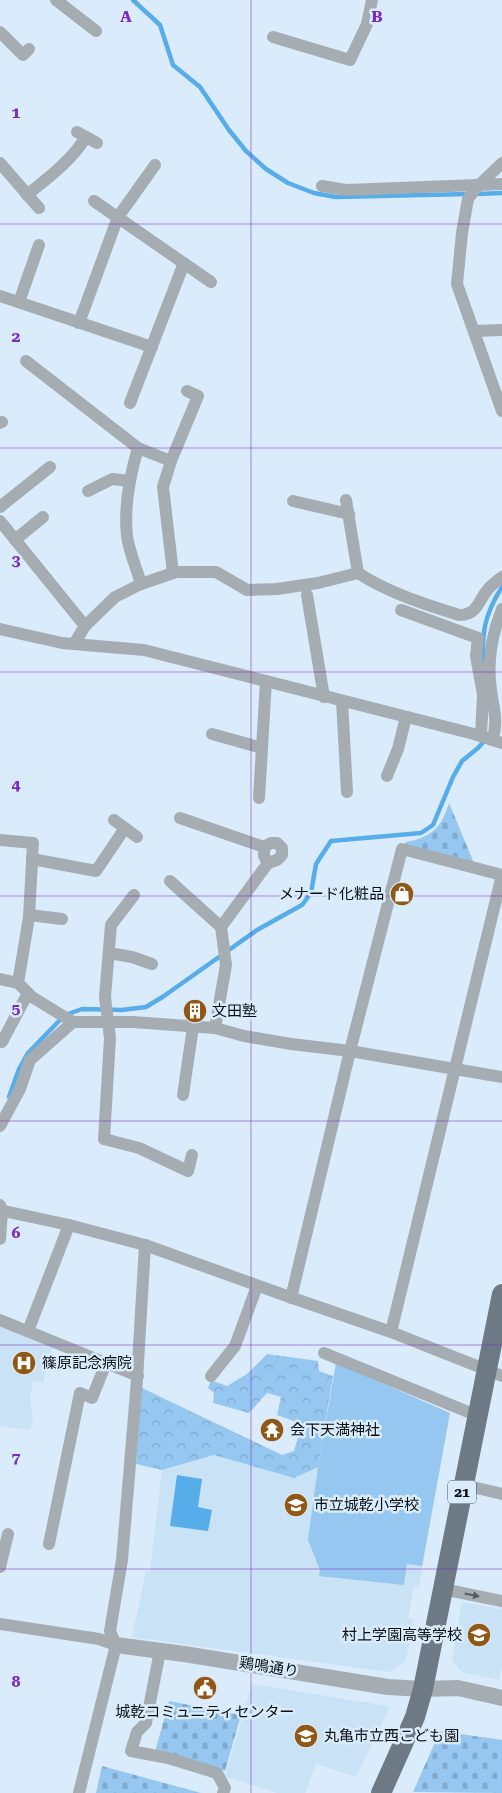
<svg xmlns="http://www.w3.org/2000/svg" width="502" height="1793" viewBox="0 0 502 1793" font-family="'Roboto Serif','Noto Sans JP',serif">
	<defs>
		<pattern id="forest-crowns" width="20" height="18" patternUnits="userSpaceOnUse" patternTransform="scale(1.25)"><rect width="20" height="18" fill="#95c7f0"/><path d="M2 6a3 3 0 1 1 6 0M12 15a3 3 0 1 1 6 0" fill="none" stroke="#7faacd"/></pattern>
		<pattern id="cemetery-stones" width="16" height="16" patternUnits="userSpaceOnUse" patternTransform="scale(1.25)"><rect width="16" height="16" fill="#95c7f0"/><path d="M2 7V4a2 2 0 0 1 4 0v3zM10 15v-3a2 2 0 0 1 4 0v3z" fill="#7faacd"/></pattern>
	</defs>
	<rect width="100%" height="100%" fill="#daecfb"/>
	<g fill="#c9e2f6">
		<path d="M0,1326L53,1346L43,1383L33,1381L30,1399L33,1419L30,1430L0,1426Z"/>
		<path d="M336,1363L450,1413L419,1587H414L408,1618L413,1620L406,1661L389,1672L132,1637L146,1571H150L162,1470L214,1455L294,1478L318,1467Z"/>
		<path d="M462,1602L502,1609V1667L499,1680L462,1672L452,1660Z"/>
		<path d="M252,1684L388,1706L389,1709L356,1777L316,1764L305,1793H277L225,1776Z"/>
	</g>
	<path fill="url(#forest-crowns)" d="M267,1354L318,1361L319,1371L333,1376L318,1467L294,1478L214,1455L162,1470L136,1464L142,1388L282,1455L294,1451L302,1424L277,1415L281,1397L267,1393L249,1413L213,1403L214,1393L208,1388L211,1380L227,1386L247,1374Z"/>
	<g fill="url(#cemetery-stones)">
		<path d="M449,803L474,863L405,845L406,842C432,837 441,828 449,803Z"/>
		<path d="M169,1701L241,1715L225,1771L155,1752Z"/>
		<path d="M440,1731L502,1740V1793L413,1792Z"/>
		<path d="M102,1766L201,1793H96Z"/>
	</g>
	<path fill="#95c7f0" d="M336,1363L450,1413L422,1566L407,1564L404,1585L319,1576L320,1570L308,1540L318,1467Z"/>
	<path fill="#57acea" d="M177,1475L202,1479L198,1507L212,1510L208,1531L170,1526Z"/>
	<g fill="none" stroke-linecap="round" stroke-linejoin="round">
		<g stroke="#57acea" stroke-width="4.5">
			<path d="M133,0L160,25L173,65L200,87L229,130L246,151L266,169L288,183L314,193L336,197L468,194"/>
			<path d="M476,194L502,193"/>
			<path d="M484,668C481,635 484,615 502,587"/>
			<path d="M9,1097L19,1069L28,1053L59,1021L68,1014L82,1009L122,1010L146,1007L164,996L257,930L302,905L311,893L316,864L331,841L421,833L433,825L453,777L462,761L478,748L486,739"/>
		</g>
		<g stroke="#a5adb3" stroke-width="12">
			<path d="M56,0L96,31"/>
			<path d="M0,32L23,55L29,49"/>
			<path d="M273,37L350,60L367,24L372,0"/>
			<path d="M77,132L97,143"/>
			<path d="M0,163L39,208"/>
			<path d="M502,163L476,188L468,199L462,233L457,284L502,411"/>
			<path d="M322,186L346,190L502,184"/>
			<path d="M27,195C49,177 71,161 86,137"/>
			<path d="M94,201L211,282"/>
			<path d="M0,296L152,347"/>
			<path d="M19,302L39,245"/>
			<path d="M79,323L118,217L155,165"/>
			<path d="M474,331L502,330"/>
			<path d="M26,361L138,448L171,461"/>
			<path d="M130,403L184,263"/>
			<path d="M0,423L2,422"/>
			<path d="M138,448C130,475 124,508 127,536C129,552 137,569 141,584"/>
			<path d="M88,491L112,479L130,481"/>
			<path d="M346,500L358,573"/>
			<path d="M293,501L349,514"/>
			<path d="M0,507L50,467"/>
			<path d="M0,521L85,626"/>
			<path d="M15,540L43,517"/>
			<path d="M173,573L163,487L171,461L198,396L187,391"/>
			<path d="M307,595L324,697"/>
			<path d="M401,610L478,638L476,656L483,695L481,736"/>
			<path d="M0,629L62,643L144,650L474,734L502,743"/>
			<path d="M74,644L85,626L115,597L141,584L176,572H216L247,590L277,589L318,583L358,573C389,593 424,604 459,615C479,615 478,599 490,587C493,584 498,580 502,577"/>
			<path d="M342,701L347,792"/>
			<path d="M212,734L262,748"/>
			<path d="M492,740C499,722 493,707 491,690C487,663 492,634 502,609"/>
			<path d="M387,776L398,749L406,717"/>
			<path d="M259,798L266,681"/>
			<path d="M180,818L264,847"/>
			<path d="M114,820L137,837"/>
			<path d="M0,840L33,843L29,917L18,983L32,997L73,1022H133L215,1028L244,1036L291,1044L350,1051L502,1077"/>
			<path d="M32,859L96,871L125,828"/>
			<path d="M170,881L221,927L226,965L215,1028"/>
			<path d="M134,895L111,925L105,997L110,1038L104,1139L139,1148L188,1171L192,1155"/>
			<path d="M29,915L62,919"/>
			<path d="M221,927L268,863L277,860L282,855V848L277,843H271L264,847V856L268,863"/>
			<path d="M109,953L132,957L152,964"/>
			<path d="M0,979L18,983"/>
			<path d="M2,1042L28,993"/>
			<path d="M183,1095L193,1027"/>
			<path d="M0,1126L20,1089L30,1060L73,1022"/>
			<path d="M0,1205L2,1211L0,1239"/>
			<path d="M0,1210L69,1225L145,1245L284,1295L391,1332L502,1376"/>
			<path d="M291,1298L350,1051L402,849L502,875"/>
			<path d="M0,1320L138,1376"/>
			<path d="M28,1331L69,1225"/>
			<path d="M391,1332L502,875"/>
			<path d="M324,1353L478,1416"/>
			<path d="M211,1376L235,1346L257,1286"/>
			<path d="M464,1485L502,1494"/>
			<path d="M49,1544L80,1393L92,1398L106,1363"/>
			<path d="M0,1567L8,1534"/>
			<path d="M443,1589L502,1601"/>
			<path d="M0,1624L99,1639L116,1645"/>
			<path d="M160,1651L146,1723L137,1732L131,1751L168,1758L217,1773L225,1788L223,1793"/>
			<path d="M79,1793L116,1645L110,1631L122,1560L137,1380L145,1245"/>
		</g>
		<path stroke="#a5adb3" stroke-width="16" d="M116,1645L184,1654L388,1687L423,1689L458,1688L502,1698"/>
		<path stroke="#6d7a85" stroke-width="20" d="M381,1793L415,1717L423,1689L502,1294"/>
	</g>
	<defs><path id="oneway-solid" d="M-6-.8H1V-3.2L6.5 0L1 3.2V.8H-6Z" transform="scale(1.25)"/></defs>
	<use fill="#565e63" href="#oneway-solid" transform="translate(472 1595) rotate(11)"/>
	<path fill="none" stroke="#7b2cbf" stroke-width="1" stroke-opacity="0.55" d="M251,0V1793M0,224H502M0,448H502M0,672H502M0,896H502M0,1121H502M0,1345H502M0,1569H502"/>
	<defs>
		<g id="shop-disc" transform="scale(1.25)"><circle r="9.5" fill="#915714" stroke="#daecfb"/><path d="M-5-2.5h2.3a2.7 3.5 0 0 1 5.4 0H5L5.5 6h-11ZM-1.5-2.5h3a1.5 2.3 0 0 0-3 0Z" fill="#fff"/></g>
		<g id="building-disc" transform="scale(1.25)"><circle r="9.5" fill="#915714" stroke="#daecfb"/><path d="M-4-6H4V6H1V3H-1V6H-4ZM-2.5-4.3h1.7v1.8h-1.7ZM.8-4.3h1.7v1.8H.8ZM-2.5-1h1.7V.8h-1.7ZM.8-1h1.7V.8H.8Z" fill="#fff"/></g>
		<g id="hospital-disc" transform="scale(1.25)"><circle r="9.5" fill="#915714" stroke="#daecfb"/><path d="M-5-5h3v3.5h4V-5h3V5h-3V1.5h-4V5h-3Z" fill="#fff"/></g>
		<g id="temple-disc" transform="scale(1.25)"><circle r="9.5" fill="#915714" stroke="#daecfb"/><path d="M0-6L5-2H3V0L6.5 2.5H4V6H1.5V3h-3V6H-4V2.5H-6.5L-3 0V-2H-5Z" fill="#fff"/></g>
		<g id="school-disc" transform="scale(1.25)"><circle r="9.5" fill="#915714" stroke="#daecfb"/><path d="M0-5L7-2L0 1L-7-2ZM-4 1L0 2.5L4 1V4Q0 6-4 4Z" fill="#fff"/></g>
		<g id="civic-disc" transform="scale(1.25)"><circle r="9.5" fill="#915714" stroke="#daecfb"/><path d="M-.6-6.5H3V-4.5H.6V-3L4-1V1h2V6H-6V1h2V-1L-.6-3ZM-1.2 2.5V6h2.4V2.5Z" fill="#fff"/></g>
	</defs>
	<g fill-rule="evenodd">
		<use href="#shop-disc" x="402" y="894"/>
		<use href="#building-disc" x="195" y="1011"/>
		<use href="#hospital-disc" x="24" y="1363"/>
		<use href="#temple-disc" x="272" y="1430"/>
		<use href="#school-disc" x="296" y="1505"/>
		<use href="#school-disc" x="479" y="1635"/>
		<use href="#civic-disc" x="205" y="1688"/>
		<use href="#school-disc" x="306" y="1736"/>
	</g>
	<g text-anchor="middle" stroke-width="5" stroke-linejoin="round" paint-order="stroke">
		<rect fill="#daecfb" stroke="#475159" stroke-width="1" x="448" y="1480.5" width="28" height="23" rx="4"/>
		<g font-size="14" font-weight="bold" fill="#080e13">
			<text x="462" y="1497">21</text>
		</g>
		<g font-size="15" fill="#080e13" stroke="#daecfb" text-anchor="start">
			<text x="384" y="899" text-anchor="end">メナード化粧品</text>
			<text x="212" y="1016">文田塾</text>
			<text x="42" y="1368">篠原記念病院</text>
			<text x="290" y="1435">会下天満神社</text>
			<text x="314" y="1510">市立城乾小学校</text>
			<text x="462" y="1640" text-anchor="end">村上学園高等学校</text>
			<text x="205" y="1717" text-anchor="middle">城乾コミュニティセンター</text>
			<text x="324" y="1741">丸亀市立西こども園</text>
		</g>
		<g font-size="15" fill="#080e13" stroke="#daecfb">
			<text transform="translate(269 1667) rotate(9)" y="5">鶏鳴通り</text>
		</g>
	</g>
	<g font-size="16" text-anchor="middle" font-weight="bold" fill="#7b2cbf" stroke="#daecfb" stroke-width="5" stroke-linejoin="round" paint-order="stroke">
		<text x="126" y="22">A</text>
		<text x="377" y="22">B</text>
		<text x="16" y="118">1</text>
		<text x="16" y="342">2</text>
		<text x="16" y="566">3</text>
		<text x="16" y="790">4</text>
		<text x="16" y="1014">5</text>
		<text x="16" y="1238">6</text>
		<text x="16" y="1463">7</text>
		<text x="16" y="1687">8</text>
	</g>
</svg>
